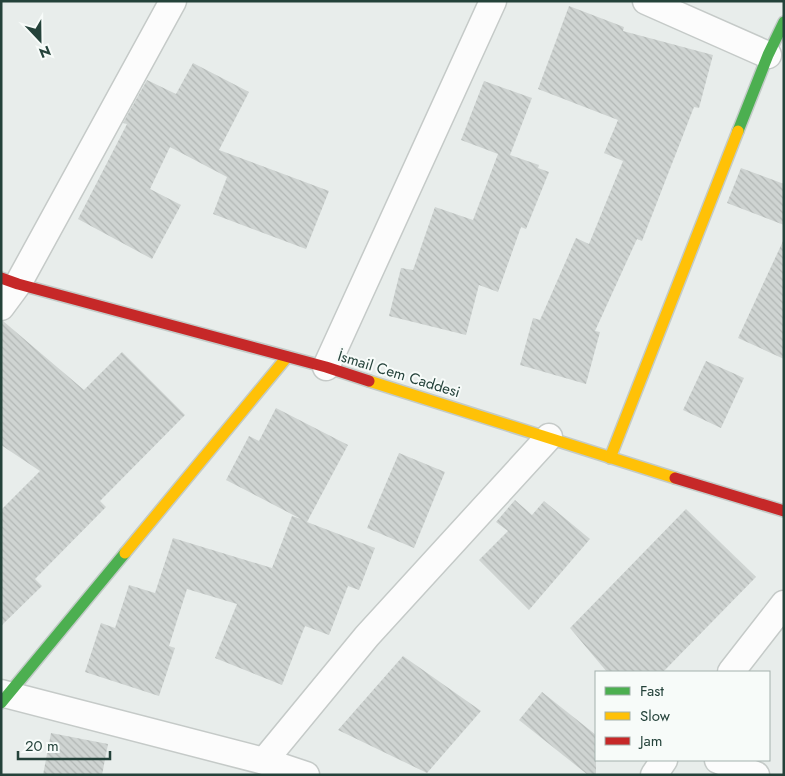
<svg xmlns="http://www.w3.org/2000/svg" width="785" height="776" viewBox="0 0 785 776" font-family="Jost,sans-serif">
	<defs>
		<pattern id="building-back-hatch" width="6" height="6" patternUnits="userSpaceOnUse" patternTransform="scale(1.25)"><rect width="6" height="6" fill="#cfd4d2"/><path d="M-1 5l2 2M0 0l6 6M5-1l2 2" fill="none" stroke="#b2b7b5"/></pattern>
	</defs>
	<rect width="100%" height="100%" fill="#e8edeb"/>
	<g fill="url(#building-back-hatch)">
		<path d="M569,6L624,27L623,31L713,55L699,108L694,107L642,241L637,239L595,331L600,332L586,384L520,365L533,318L540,320L576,238L589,244L623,161L604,153L618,120L538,89Z"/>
		<path d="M193,63L249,92L219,150L329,191L306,249L213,214L227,177L170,147L150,189L181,205L152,259L78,219L127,124L123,123L147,80L176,94Z"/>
		<path d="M484,81L532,98L510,155L539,165L538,168L549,172L526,229L521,227L498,292L479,285L466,335L389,316L401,268L413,270L435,207L473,220L498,154L461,140Z"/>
		<path d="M741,168L784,184V225L727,203Z"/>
		<path d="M784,239V359L738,338Z"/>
		<path d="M3,321L84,390L122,352L185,415L100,501L106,507L35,579L42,586L1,626V510L40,471L1,445V322Z"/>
		<path d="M706,361L744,378L721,428L683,410Z"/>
		<path d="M276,408L348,445L307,522L375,548L359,590L348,586L329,635L305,626L282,685L215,658L237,604L187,589L169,646L175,648L159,696L85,672L101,623L115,628L129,585L155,593L173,538L272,568L292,516L301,519L226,480L249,436L259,441Z"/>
		<path d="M399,453L445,472L414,548L367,528Z"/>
		<path d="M515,500L532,515L544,501L590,539L529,610L479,560L508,531L496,522Z"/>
		<path d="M686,509L756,577L663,672H607L570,628Z"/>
		<path d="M403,656L481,711L427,773L338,730Z"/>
		<path d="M542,692L596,735V775H588L519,720Z"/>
		<path d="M51,733L108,744L102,775H43Z"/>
	</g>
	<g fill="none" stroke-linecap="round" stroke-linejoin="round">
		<g stroke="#c5cac8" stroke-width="29">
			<g id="street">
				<path d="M646,1L768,55"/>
				<path d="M1,307L18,284L173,1"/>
				<path d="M326,367L493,1"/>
				<path d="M731,672L784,604"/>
				<path d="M1,693L264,761L306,775"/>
				<path d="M718,760L756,775"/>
				<path d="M264,761L367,636L549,437"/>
				<path d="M654,775L664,760"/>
			</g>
		</g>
		<g stroke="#c3cbc8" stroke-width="14">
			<g id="fast">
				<path d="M738,131L768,55L784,22"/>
				<path d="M1,703L125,553"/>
			</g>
		</g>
		<g stroke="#c3cbc8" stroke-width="14">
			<g id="slow">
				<path d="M369,381L675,478"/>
				<path d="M610,458L738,131"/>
				<path d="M125,553L287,357"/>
			</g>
		</g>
		<g stroke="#c3cbc8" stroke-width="14">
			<g id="jam">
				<path d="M1,278L18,284L326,367L369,381"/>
				<path d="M675,478L784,511"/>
			</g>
		</g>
		<use href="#street" stroke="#fcfcfc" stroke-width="26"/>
		<use href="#fast" stroke="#4caf50" stroke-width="11"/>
		<use href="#slow" stroke="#ffc107" stroke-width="11"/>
		<use href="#jam" stroke="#c62828" stroke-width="11"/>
	</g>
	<g text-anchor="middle" stroke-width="4" stroke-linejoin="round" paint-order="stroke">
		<g font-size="15" fill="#24423a" stroke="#f7fbf9">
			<text transform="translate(399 374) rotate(17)" y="5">İsmail Cem Caddesi</text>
		</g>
	</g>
	<rect width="785" height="776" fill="none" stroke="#24423a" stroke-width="5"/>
	<rect x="595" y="671" width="175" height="90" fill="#f7fbf9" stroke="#a3b1ad"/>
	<rect x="605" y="687" width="25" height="8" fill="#4caf50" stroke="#a3b1ad"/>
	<text x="640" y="696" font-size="15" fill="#24423a">Fast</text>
	<rect x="605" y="712" width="25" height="8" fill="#ffc107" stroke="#a3b1ad"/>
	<text x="640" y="721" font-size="15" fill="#24423a">Slow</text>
	<rect x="605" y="737" width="25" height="8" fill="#c62828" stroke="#a3b1ad"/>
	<text x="640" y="746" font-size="15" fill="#24423a">Jam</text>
	<g transform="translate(40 40) rotate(158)" stroke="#f7fbf9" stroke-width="4" paint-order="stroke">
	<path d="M0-4L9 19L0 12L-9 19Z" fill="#24423a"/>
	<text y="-8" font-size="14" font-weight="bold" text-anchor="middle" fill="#24423a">N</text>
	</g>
	<path d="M18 751v8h92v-8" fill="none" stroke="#24423a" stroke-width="2.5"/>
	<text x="25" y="751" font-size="15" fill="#24423a" stroke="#f7fbf9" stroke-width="4" paint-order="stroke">20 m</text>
</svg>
